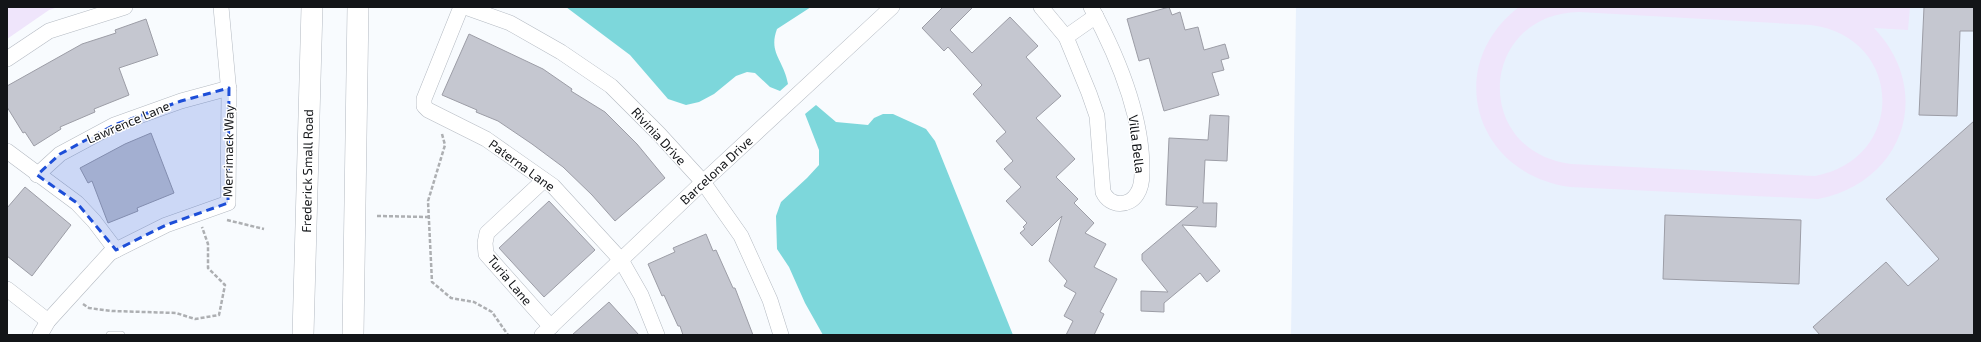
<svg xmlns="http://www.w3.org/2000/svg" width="1981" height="342" viewBox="0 0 1981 342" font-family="'Exo 2',sans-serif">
	<rect width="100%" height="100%" fill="#f8fbfe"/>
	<path fill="#e8f1fd" d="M1296,7H1974V335H1291Z"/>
	<g fill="#efe5fb" fill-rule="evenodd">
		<path d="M7,7H58L49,10L7,39Z"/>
		<path d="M1519,7H1910L1908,30L1874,28C1935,92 1903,183 1818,199L1570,187C1475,174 1442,66 1519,7ZM1579,12L1811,25C1904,37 1907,159 1815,176L1571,164C1471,151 1479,14 1579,12Z"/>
	</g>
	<g fill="#7dd7db">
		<path d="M566,7H811L777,29C768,53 784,60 788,84L780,91L770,87L755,73L747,72L736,76L714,94L699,102L686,105L668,99L630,55Z"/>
		<path d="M816,105L836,122L868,125L874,118L883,114H893L926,129L935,141L1013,335H823L805,303L789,267L777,249L776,216L781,202L807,178L819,165V150L805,114Z"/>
	</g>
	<g fill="#c5c7d0" stroke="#9c9da6">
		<path d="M943,7H973L950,30L972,53L1010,17L1038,46L1026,57L1061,96L1036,118L1075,159L1056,177L1078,199L1074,203L1094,223L1085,233L1106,244L1094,267L1117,279L1100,312L1104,314L1094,335H1066L1073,321L1064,316L1076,293L1064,286L1067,281L1049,261L1062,216L1032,246L1020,233L1025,229L1023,227L1027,223L1006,201L1021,187L1004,169L1013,161L996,141L1006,132L973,94L982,85L948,47L944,51L922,28Z"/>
		<path d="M1169,7L1172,15L1180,12L1185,30L1198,27L1204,50L1225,44L1229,58L1221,60L1224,70L1212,73L1219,95L1164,111L1149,58L1139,61L1127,19Z"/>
		<path d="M1924,7H1974V31H1960L1957,116L1919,115Z"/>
		<path d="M146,19L158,55L119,68L129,95L94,109L95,112L60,127L61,129L34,146L25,132L23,133L7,107V86L82,44L116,33L115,30Z"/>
		<path d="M469,34L543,69L572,89L571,91L605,112L637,144L665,178L615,221L592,195L563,167L532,144L498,121L476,112L477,110L442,95Z"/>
		<path d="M1210,115L1229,116L1227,161L1205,160L1203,203H1217L1216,227L1182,225L1220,271L1207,282L1200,273L1164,303V312L1141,311V291L1168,292L1142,260V254L1198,207L1166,205L1169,138L1208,140Z"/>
		<path d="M1974,121V335H1820L1813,327L1886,262L1908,286L1939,259L1886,199Z"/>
		<path d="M151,133L174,193L137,208L138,211L108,223L92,181L88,183L80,168L125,144Z"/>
		<path d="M25,187L71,225L32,276L7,256V208Z"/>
		<path d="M549,201L595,250L544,297L499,248Z"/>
		<path d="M1665,215L1801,220L1799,284L1663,279Z"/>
		<path d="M706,234L713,251L716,250L733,288H735L753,335H683L680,326H678L664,295L662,296L648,264L675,252L673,248Z"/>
		<path d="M609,302L639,335H572L590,319Z"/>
	</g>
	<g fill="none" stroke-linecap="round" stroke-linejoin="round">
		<g stroke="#b4bac2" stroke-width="8">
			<path id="lane" d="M110,335H121"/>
		</g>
		<g stroke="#b4bac2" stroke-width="16">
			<g id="street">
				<path d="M461,7L424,99V106L428,110L486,139L553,186L621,260L641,295L657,335"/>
				<path d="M465,7L510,23L561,52L611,86L659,134L703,182L741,236L770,300L781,335"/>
				<path d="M1041,7L1066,37L1089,93L1097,116L1103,192C1110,207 1129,207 1137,194C1141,188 1142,180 1142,173C1143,117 1117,55 1091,7"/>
				<path d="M1066,37L1096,16"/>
				<path d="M7,59L49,31L125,7"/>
				<path d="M7,151L77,203L94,221L116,250"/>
				<path d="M37,175L60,154L114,125L181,101L229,88"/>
				<path d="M544,180L487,233L485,243L486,254L551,327"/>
				<path d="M7,289L48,321"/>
				<path d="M40,335L48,321L110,253L166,225L228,203L229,93L221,7"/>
				<path d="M542,335L703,182L892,7"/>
			</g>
		</g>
		<g stroke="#b4bac2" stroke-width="22">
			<g id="secondary">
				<path d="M303,335L312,7"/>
				<path d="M353,335L358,7"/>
			</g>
		</g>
		<g stroke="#adafb2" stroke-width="2.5" stroke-dasharray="4 2" stroke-linecap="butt">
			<path d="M442,134L445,145L428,201L432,282L451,298L474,302L492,312L508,335"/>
			<path d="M377,216L429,217"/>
			<path d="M227,220L264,229"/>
			<path d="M83,304L89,308L112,311L176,313L195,319L219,315L225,285L208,268V244L202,227"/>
		</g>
		<use href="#lane" stroke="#fff" stroke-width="7"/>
		<use href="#street" stroke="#fff" stroke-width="15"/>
		<use href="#secondary" stroke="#fff" stroke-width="21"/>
	</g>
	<path fill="#1d4ed8" fill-opacity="0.2" stroke="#1d4ed8" stroke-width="3" stroke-dasharray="8 5" stroke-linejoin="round" d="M229,88L228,203L166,225L116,250L77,203L37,175L60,154L114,125L181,101Z"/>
	<g text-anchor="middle" stroke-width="3" stroke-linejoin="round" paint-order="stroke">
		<g font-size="13" fill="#131518" stroke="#fff">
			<text transform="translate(128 122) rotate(-23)" y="5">Lawrence Lane</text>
			<text transform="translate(659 136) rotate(47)" y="5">Rivinia Drive</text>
			<text transform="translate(1137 144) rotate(83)" y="5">Villa Bella</text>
			<text transform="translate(228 151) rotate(-89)" y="5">Merrimack Way</text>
			<text transform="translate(522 165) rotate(36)" y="5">Paterna Lane</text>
			<text transform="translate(716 170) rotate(-43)" y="5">Barcelona Drive</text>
			<text transform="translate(307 171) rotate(-89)" y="5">Frederick Small Road</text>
			<text transform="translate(510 280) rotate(50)" y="5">Turia Lane</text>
		</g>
	</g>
	<rect width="1981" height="342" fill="none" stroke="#131518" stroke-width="16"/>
</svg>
